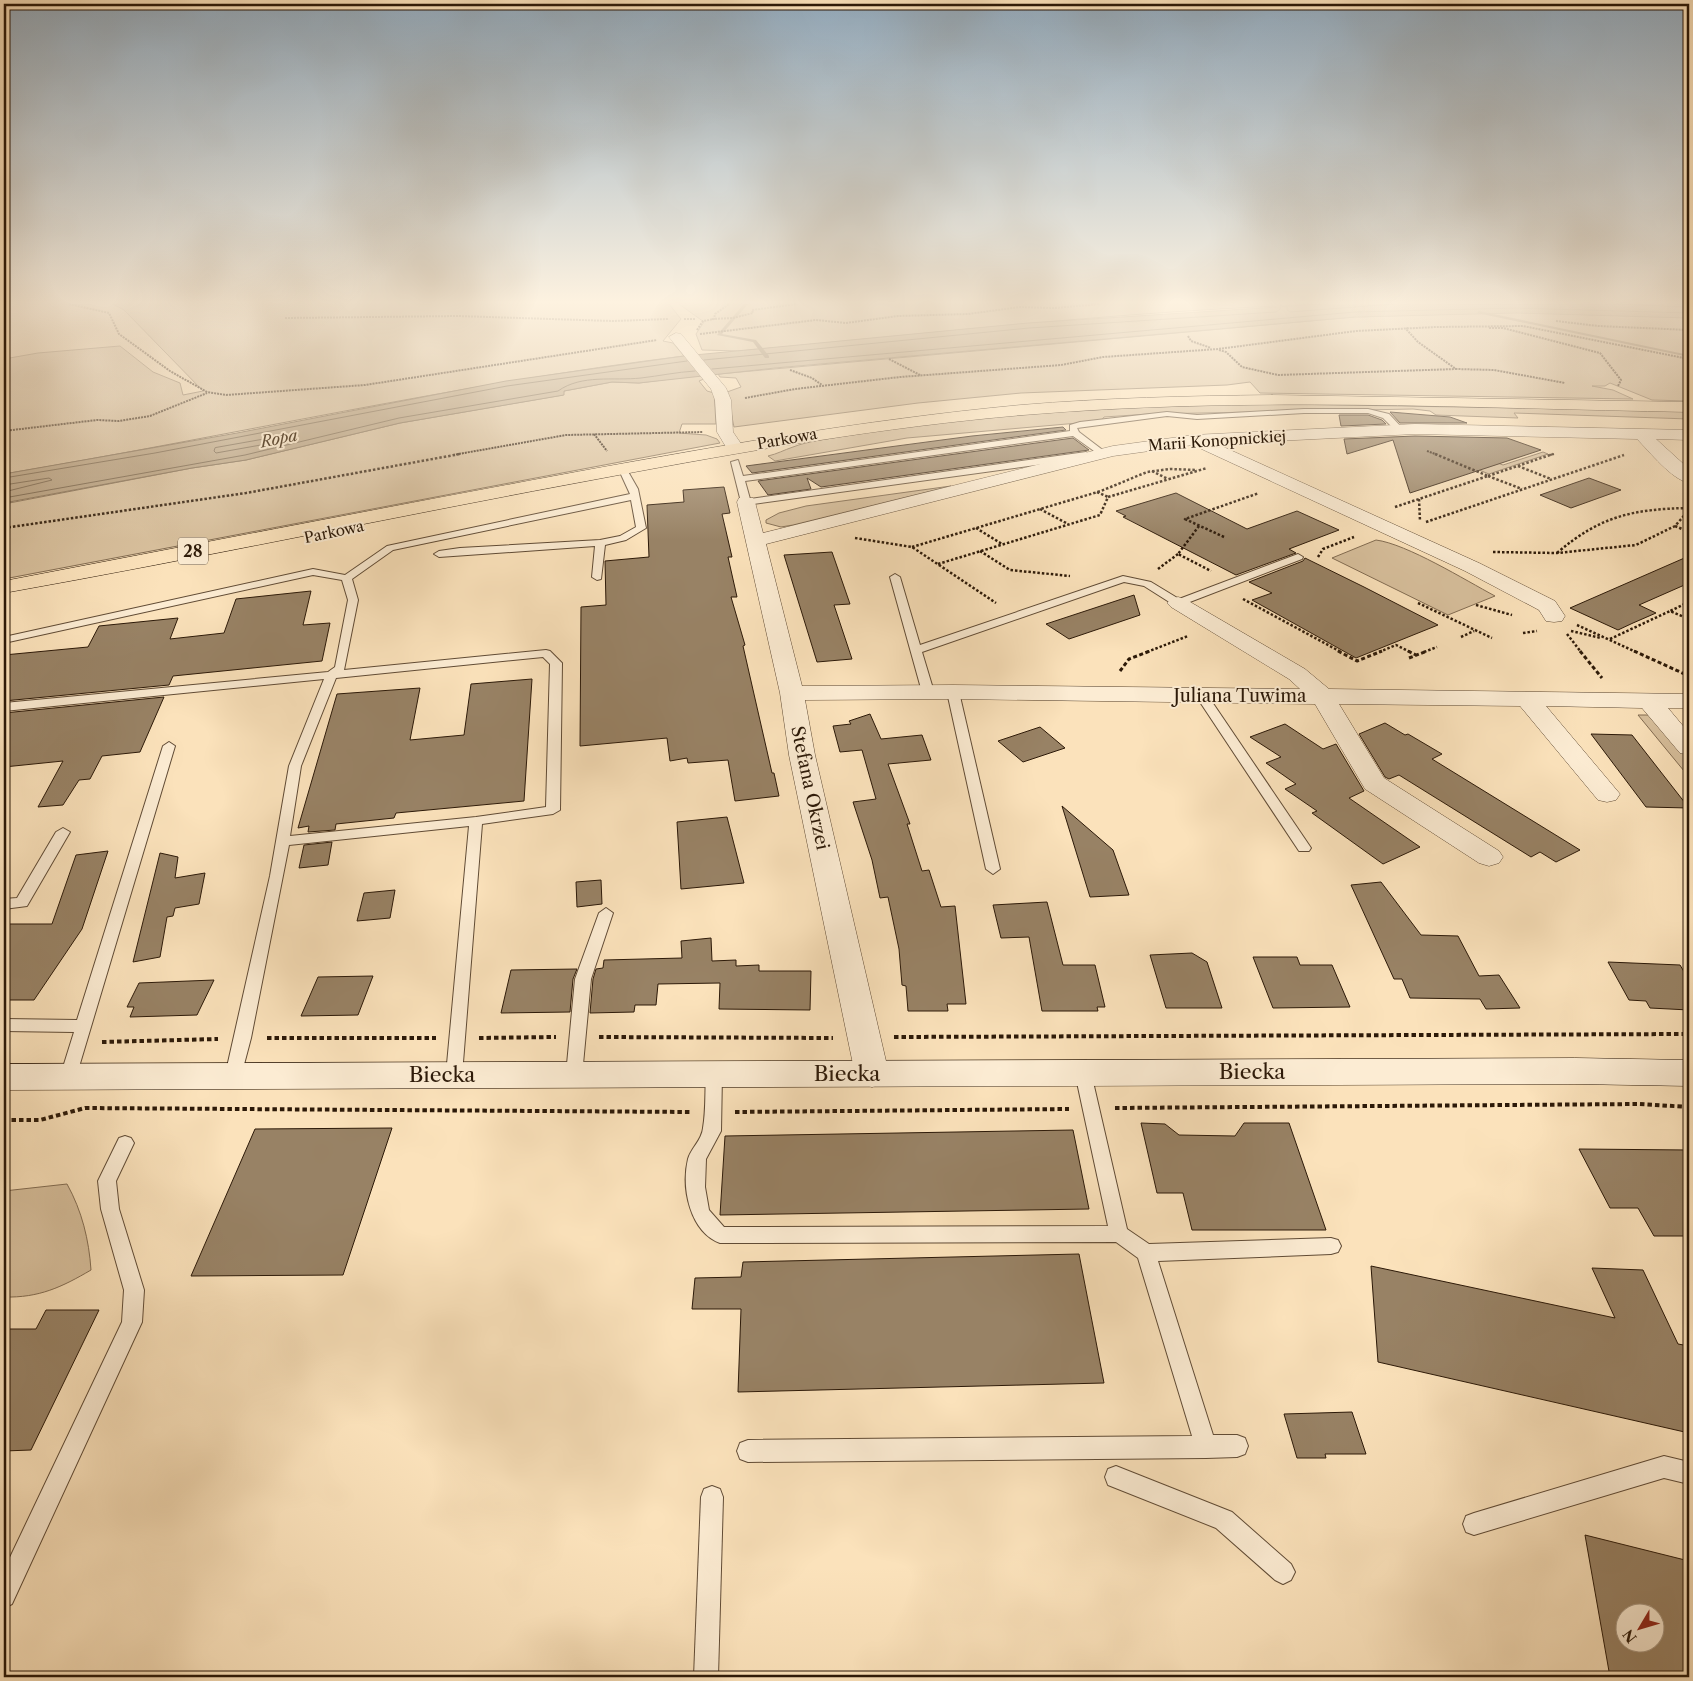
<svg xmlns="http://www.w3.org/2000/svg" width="1693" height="1681" viewBox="0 0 1693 1681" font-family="'Libre Caslon Text',serif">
	<rect width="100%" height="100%" fill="#fbe2bb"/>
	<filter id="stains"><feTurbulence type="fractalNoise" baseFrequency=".004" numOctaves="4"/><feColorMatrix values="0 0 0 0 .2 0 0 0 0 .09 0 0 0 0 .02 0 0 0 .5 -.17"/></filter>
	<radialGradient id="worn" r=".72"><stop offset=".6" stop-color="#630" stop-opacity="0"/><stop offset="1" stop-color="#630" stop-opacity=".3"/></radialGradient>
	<g fill="#d8c09d" stroke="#826c52">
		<path d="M113,304H669L681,319L663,341L673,343L684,356C456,384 231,436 4,474V359L38,353L120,346L153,372L180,383L183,395L203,391L124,310Z"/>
		<path d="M679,304H1329C1132,310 936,333 740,351L702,350L696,334L704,322Z"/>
		<path d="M1517,312L1689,318V401L1652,400L1610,383L1605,386H1592L1613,390L1633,399L1260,393L1250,382L1227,385L1021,393L918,403L734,427L727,392L741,387L736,378L720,377L718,374L1355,317Z"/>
		<path d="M701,375L704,379L699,381L707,391L714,393L716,424H682L679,433L706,435L717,439L720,443L4,579V504L192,468L246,460L400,423L563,395L564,391L612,382L639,383Z"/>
		<path d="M1282,404L1689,411V419L1514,413L1518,418L1436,415L1430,411L1413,409L1149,414L1104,417L1101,421L907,438L775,461L768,456C777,454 784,450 793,447C808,441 828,439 845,436C989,412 1136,406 1282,404Z"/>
		<path d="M1399,438L1485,458L1503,465L1543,452L1548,454L1489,474Z"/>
		<path d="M951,486L793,525L781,527L766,523V520L779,513L806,506Z"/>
		<path d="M1376,540C1407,544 1465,580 1495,596L1448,615L1332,558Z"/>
		<path d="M1638,715H1652L1689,759V777Z"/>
		<path d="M67,1184C82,1211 89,1240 91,1270C62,1287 39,1298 4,1297V1191Z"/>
	</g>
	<path fill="#b59e7e" stroke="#7e694f" d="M1689,304V318L1516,313L1355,317L775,368L639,383L612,382L564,391V395L400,423L246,460L192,468L4,503V474L237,433L506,381L684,356L1028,323L1309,305Z"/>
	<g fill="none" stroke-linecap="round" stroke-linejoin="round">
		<g stroke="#705c43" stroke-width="1">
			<path d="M1287,304V310L1290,312L1393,304"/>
			<path d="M1616,304L1689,307"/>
			<path d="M704,360L1029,328L1276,312L1280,309L1281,304"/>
			<path d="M712,369L1355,312L1515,308L1689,313"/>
			<path d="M271,438L274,440L272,443L216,453L214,451L215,448Z"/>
			<path d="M4,478L155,453L507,386L687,361"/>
			<path d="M4,485L49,478L52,480L4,492"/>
			<path d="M4,498L245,455L399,418L558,391C582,374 613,381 641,378C659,376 677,372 695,371"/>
		</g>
		<g fill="#7e694f" fill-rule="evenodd">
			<path d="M744,304H748L722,334L756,340L769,356V358H765L753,342L717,335Z"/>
			<path d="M1479,311L1689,355V357L1477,313Z"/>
		</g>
	</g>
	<g fill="#988265" stroke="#2c1908" fill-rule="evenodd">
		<path d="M1390,412L1450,417L1467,423H1400Z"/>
		<path d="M1339,415H1368L1382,420L1386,424L1341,426Z"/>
		<path d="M1063,427L1066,430L752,473L746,466L972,436Z"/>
		<path d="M1415,436L1507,438L1541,450L1410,493L1393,440L1347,454L1344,439Z"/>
		<path d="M1073,438L1089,450L821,487L807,478L811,489L768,495L758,481Z"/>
		<path d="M1589,478L1621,490L1571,508L1540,495Z"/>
		<path d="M724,487L730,513L722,514L732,557H728L737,597H731L745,645L743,646L772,773H774L779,796L735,801L728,760L688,763L687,758L670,761L667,738L580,746L581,607L606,605L605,561L649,557L647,505L684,502L683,490Z"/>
		<path d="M1176,493L1247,529L1297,511L1339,530L1289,549L1296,553L1236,575L1123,517L1126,516L1116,511Z"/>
		<path d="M832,552L850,604L834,605L852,659L817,662L784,555Z"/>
		<path d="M1689,556V583L1639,605L1656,613L1633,623L1618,630L1570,608Z"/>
		<path d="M1305,558L1364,587L1438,625L1356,658L1252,600L1272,593L1249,582L1303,561Z"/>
		<path d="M311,591L303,625L330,623L322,661L173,676L169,685L4,701V655L88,647L99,626L178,618L170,639L224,633L236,599Z"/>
		<path d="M1134,595L1140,615L1069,639L1046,624Z"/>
		<path d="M532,679L524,801L396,813L394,818L336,824L335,830L308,832L309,826L298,828L337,694L420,688L410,740L464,735L471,684Z"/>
		<path d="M164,697L140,752L102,756L90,779L79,780L63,805L38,807L63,761L4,767V713Z"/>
		<path d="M870,714L881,739L922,735L931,760L888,764L910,824H907L922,871L929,870L941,907L955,906L966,1004H947L948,1011H908L906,986L902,985L899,949L888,897L880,898L872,860L853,802L876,799L862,750L840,752L833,726L851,724L849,721Z"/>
		<path d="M1385,723L1405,735L1408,734L1442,754L1432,759L1580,850L1556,862L1540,852L1531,857L1399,775L1389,779L1385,777L1359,734Z"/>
		<path d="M1285,724L1323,749L1336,744L1364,791L1349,798L1420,847L1383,864L1312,813L1317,811L1285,789L1296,784L1266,763L1281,757L1250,737Z"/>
		<path d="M1040,727L1065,748L1023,762L998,741Z"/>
		<path d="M1591,734L1632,735L1689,808L1646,807Z"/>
		<path d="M1062,806L1113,850L1129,895L1090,897Z"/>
		<path d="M727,817L744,883L681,889L677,822Z"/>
		<path d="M332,842L328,865L299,868L304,845Z"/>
		<path d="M108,851L82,929L34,1000H4V924H52L76,855Z"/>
		<path d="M160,853L178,857L175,878L205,873L199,904L175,908L173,916L167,917L160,957L133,962Z"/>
		<path d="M601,880L602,904L577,907L576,882Z"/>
		<path d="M1381,882L1421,935L1458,936L1479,976L1499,975L1520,1008L1486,1009L1480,999L1410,998L1402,979H1394L1351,885Z"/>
		<path d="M395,890L390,918L357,921L364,893Z"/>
		<path d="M1047,902L1063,965H1095L1105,1007H1097L1098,1011H1042L1029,937L1001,938L993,905Z"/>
		<path d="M711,938L712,961L736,960V966L759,965V971H811L810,1010L719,1009L720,983L658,984L656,1005H635L634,1012L590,1013L593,979L596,969L603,968L604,960L682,958L681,941Z"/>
		<path d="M1192,953L1207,962L1222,1008H1166L1150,955Z"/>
		<path d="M1253,957H1297L1300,965H1332L1350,1007L1273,1008Z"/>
		<path d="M1608,962L1680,965L1689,980V1010L1650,1008L1646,1001L1629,1000Z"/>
		<path d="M577,969L573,979L570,1012L501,1013L511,970Z"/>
		<path d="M373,976L358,1015L301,1016L318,977Z"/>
		<path d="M214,980L197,1015L130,1017L134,1007H127L139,983Z"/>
		<path d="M1141,1123L1165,1124L1179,1135L1235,1136L1244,1123H1289L1326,1230H1192L1183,1193H1157Z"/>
		<path d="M392,1128L343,1275L191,1276L255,1129Z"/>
		<path d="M1073,1130L1089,1209L720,1215L725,1136Z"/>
		<path d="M1579,1149L1689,1150V1236H1654L1638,1208H1610Z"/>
		<path d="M1079,1254L1104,1383L738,1392L741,1309H692L695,1278L741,1277L743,1262Z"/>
		<path d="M1371,1266L1615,1318L1592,1268L1643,1270L1678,1344L1689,1346V1433L1378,1362Z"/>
		<path d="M46,1310H99L31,1450L4,1451V1329H36Z"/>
		<path d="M1352,1412L1366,1454H1325L1326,1458H1297L1284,1414Z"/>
		<path d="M1585,1535L1689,1561V1677H1610ZM1626,1614H1656V1644H1626Z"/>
	</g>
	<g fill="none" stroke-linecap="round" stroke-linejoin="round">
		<g stroke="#604b35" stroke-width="2">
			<g id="lane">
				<path d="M1304,409H1368L1389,414L1404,430L1397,432L1383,418L1368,413H1304L1197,419L1167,416L1077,428L1079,432L1104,451L1105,453L1101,456L1073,436L745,481L750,499L1086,452L1090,455L1086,458L746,505L741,502L731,462L738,460L743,476L1070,431V425L1080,422L1167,412L1197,415Z"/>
				<path d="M620,468H626L638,489L646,528L626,540L605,545L601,579L597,580L592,577L595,546L439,557L434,554L439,551L460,548L600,540L620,536L636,527L631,500L393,550L352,579L358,600L344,670L546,650L550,651L562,663L560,810L553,814L482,824L462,1075L460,1080L454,1082L448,1080L446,1075L469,826L289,845L251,1038L241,1076L239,1081L233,1083L227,1081L225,1076L270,876L289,766L324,679L4,711V703L328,672L335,667L348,600L342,580L313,575L4,643V637L313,569L345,575L387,546L630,494L619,470ZM543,657L550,664L546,807L476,817L290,836L301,766L336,678Z"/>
				<path d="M1298,554L1303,557L1302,559L1182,605H1174L1144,586L1124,582L922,652L934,692L928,696L922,692L890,577L895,574L900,577L920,645L1123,576L1151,582L1179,599Z"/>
				<path d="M953,688L959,692L1000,869L993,874L986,869L947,692Z"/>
				<path d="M1202,692L1206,693L1309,845L1311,848L1309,851H1299L1196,696Z"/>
				<path d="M169,742L175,746L76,1077L74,1082L68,1084L62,1082L60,1077L74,1032L4,1031V1019L77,1020L163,746Z"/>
				<path d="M63,828L70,832L27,906L4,909V899L17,898L56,832Z"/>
				<path d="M606,908L613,913L591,979L582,1075L580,1080L574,1082L568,1080L566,1075L575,979L599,913Z"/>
				<path d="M1083,1066L1089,1068L1091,1073L1127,1229L1149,1244L1331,1238L1338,1240L1341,1246L1338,1252L1331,1254L1158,1261L1213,1435H1237L1245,1438L1248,1446L1245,1454L1237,1457L1206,1458L748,1462L740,1459L737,1451L740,1443L748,1440L1192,1436L1138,1258L1116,1242L720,1243C690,1232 681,1188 688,1159C691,1148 702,1140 703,1128C706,1111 705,1092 706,1074L708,1069L714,1067L720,1069L722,1074L721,1131L706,1159L705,1187L709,1210L724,1227L1108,1226L1075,1073L1077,1068Z"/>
				<path d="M125,1136L131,1138L134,1143L116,1181L119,1209L144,1290L142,1322L12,1604L4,1608V1570L122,1322L124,1290L101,1209L98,1181L119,1138Z"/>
				<path d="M1664,1456L1689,1462V1484L1664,1478L1474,1535L1466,1532L1463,1524L1466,1516L1474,1513Z"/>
				<path d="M1116,1466L1232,1512L1291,1564L1295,1572L1291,1580L1283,1584L1275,1580L1216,1528L1108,1485L1105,1477L1108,1469Z"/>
				<path d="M712,1486L720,1489L723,1497L718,1677H694L701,1497L704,1489Z"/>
			</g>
		</g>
		<g stroke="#604b35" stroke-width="1">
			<g id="street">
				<path d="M676,333L681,334L726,388L731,400L733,432L744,448L741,452H729L717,432L715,400L711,389L669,337Z"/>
				<path d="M1415,424L1689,430V440L1656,439L1689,469V483C1671,479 1650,452 1637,439L1415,434L1217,444L1479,563L1555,601L1565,616L1562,621L1554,622L1546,621L1539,610L1465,571L1193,445L1113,456L766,544L802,686L953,685L1300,689L1289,679L1171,607L1167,603L1171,599L1178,597L1185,599L1305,669L1329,689L1689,694V708H1668L1689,733V755L1680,753L1642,708L1546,706L1620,794L1616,800L1607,802L1598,800L1520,706L1339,704L1384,778L1499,851L1503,857L1499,863L1489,866L1479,863L1365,789L1315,704L953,699L805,700L815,755L889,1074L884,1083L872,1087L860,1083L855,1074L789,755L780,693L737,502L739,498H753L755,502L763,533L1113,446L1194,435Z"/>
			</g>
		</g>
		<g stroke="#2c1908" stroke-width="1">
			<path id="secondary" d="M1575,1058L1689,1060V1086L1575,1084L4,1090V1064Z"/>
		</g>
		<g stroke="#2c1908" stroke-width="1">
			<path id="primary" d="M1272,395L1689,402V412C1467,408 1245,396 1023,415C883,427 746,451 608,477C407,514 206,557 4,593V581C186,546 367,511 549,477C706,448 862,420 1021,405C1105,398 1188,396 1272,395Z"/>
		</g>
		<g stroke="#2c1908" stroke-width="2" stroke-dasharray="2 1" stroke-linecap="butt">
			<path d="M69,304L109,313L119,334L170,371L207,392L226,395L365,385L657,340"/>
			<path d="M285,318L458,316L613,321L668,319"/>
			<path d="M684,319H696"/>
			<path d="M712,319L733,318L753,313L752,310L797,304"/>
			<path d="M1556,321L1598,326L1689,330"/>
			<path d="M1408,328L1406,329L1418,342L1456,369L1494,370L1565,383"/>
			<path d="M1489,328H1503L1600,353L1621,380L1618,386"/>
			<path d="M697,330L703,321L714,319L715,314L729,304"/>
			<path d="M700,334L816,320L846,323L898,316L968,314L1020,307L1054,308L1100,304"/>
			<path d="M1188,336L1191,341L1211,348"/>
			<path d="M1219,350L1226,352L1242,367L1278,375L1456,369"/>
			<path d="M889,359L920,375"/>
			<path d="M790,370L812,378L822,385"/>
			<path d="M745,398L795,389L900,377L1061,365L1103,357L1218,349L1356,331L1436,327L1523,326L1689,359"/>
			<path d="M4,431L97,420L119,421L150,416L207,393"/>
			<path d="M594,434L607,451"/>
			<path d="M1427,451L1438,455"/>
			<path d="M453,455L566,435L703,432"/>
			<path d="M1550,455L1554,454"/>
		</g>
		<g stroke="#2c1908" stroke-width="2.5" stroke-dasharray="2.5 2" stroke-linecap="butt">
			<path d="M1518,466L1551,479"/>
			<path d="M1152,471L1168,479"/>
			<path d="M1488,476L1553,454"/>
			<path d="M1488,476L1522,489"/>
			<path d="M1097,492L1108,497"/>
			<path d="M1419,499L1420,521"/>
			<path d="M1395,507L1488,476L1435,454"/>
			<path d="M1040,509L1068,524"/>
			<path d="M1426,522L1624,455"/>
			<path d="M1199,526L1178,554L1211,571"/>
			<path d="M1675,526L1689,532"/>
			<path d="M4,528L246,493L460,454"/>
			<path d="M976,528L1002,544"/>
			<path d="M1224,537L1185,519L1259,493"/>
			<path d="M855,538L912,547L996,603"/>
			<path d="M912,547L1101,491L1147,472L1170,469L1197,470"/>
			<path d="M980,551L1010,570L1070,576"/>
			<path d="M1493,552L1557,553L1636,545L1675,526L1689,510"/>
			<path d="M1557,553C1600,516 1633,509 1689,508"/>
			<path d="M1318,557L1323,549L1354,537"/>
			<path d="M938,564L1100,515L1108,497L1207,468"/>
			<path d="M1158,569L1178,554"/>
			<path d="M1243,599L1341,652"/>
			<path d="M1689,602L1670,611L1689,619"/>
			<path d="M1418,603L1492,638"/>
			<path d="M1476,605L1512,615"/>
			<path d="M1577,625L1636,652"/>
			<path d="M1571,631L1601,638"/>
			<path d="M1523,633L1537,631"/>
			<path d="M1567,634L1581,652"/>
			<path d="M1461,637L1474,631"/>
			<path d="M1610,639L1670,611"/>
			<path d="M1147,652L1188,636"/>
			<path d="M1379,652L1396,645L1410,652"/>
			<path d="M1424,652L1437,647"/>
		</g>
		<g stroke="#2c1908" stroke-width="3" stroke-dasharray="4 2.5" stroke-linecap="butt">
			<path d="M1338,651L1357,661L1382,651"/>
			<path d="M1408,651L1416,655"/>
			<path d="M1580,651L1602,678"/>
			<path d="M1634,651L1689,676"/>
			<path d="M1409,658L1427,651"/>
			<path d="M1120,671L1129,659L1150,651"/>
		</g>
		<g stroke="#2c1908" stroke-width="4" stroke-dasharray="4.5 3" stroke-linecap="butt">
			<path d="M599,1037L833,1038"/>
			<path d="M894,1037L1689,1034"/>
			<path d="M267,1038H436"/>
			<path d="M479,1038L556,1037"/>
			<path d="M102,1042L218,1039"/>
			<path d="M1115,1108L1639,1104L1689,1107"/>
			<path d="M735,1112L1069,1109"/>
			<path d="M4,1120H40L85,1108L691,1112"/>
		</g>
		<use href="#lane" fill="#fcecd3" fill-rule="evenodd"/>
		<use href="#street" fill="#fcecd3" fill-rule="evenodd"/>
		<use href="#secondary" fill="#fcecd3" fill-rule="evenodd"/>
		<use href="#primary" fill="#fbe2bb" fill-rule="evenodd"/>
	</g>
	<linearGradient id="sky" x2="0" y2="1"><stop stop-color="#93abbe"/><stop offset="0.56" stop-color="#fdf2e0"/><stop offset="1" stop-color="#fdf2e0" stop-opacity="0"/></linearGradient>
	<rect width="1693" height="540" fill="url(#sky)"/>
	<g text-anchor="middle" stroke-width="4" stroke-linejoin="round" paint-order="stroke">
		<g font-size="15" fill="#2c1908" stroke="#fcecd3">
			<text transform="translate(787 439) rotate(-10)" y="5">Parkowa</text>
			<text transform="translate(1217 441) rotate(-4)" y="5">Marii Konopnickiej</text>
			<text transform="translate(334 532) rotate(-12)" y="5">Parkowa</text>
		</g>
		<g font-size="16" font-style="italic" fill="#634e37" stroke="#fcecd3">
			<text transform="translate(279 438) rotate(-11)" y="6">Ropa</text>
		</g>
		<rect fill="#fcecd3" stroke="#6a5845" stroke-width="1" x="178" y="537.5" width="30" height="27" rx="4"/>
		<g font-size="16" font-weight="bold" fill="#2c1908">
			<text x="193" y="557">28</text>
		</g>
		<g font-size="18" fill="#2c1908" stroke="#fcecd3">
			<text x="1240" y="702">Juliana Tuwima</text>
			<text transform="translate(810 788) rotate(78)" y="6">Stefana Okrzei</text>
		</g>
		<g font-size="21" fill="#2c1908" stroke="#fcecd3">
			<text x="1252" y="1079">Biecka</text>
			<text x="847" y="1081">Biecka</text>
			<text x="442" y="1082">Biecka</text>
		</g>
	</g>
	<rect width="1693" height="1681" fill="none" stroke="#fbe2bb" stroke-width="20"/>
	<rect x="5" y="5" width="1683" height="1671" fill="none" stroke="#2c1908" stroke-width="2.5"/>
	<rect x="10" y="10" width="1673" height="1661" fill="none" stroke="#2c1908"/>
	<g transform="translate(1640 1628) rotate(232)"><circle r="24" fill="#fcecd3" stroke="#a99882"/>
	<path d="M0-4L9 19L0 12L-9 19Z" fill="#8f2418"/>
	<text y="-8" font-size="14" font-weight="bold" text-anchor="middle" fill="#2c1908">N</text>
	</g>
	<rect width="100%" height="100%" filter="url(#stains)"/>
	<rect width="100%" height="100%" fill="url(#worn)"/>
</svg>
